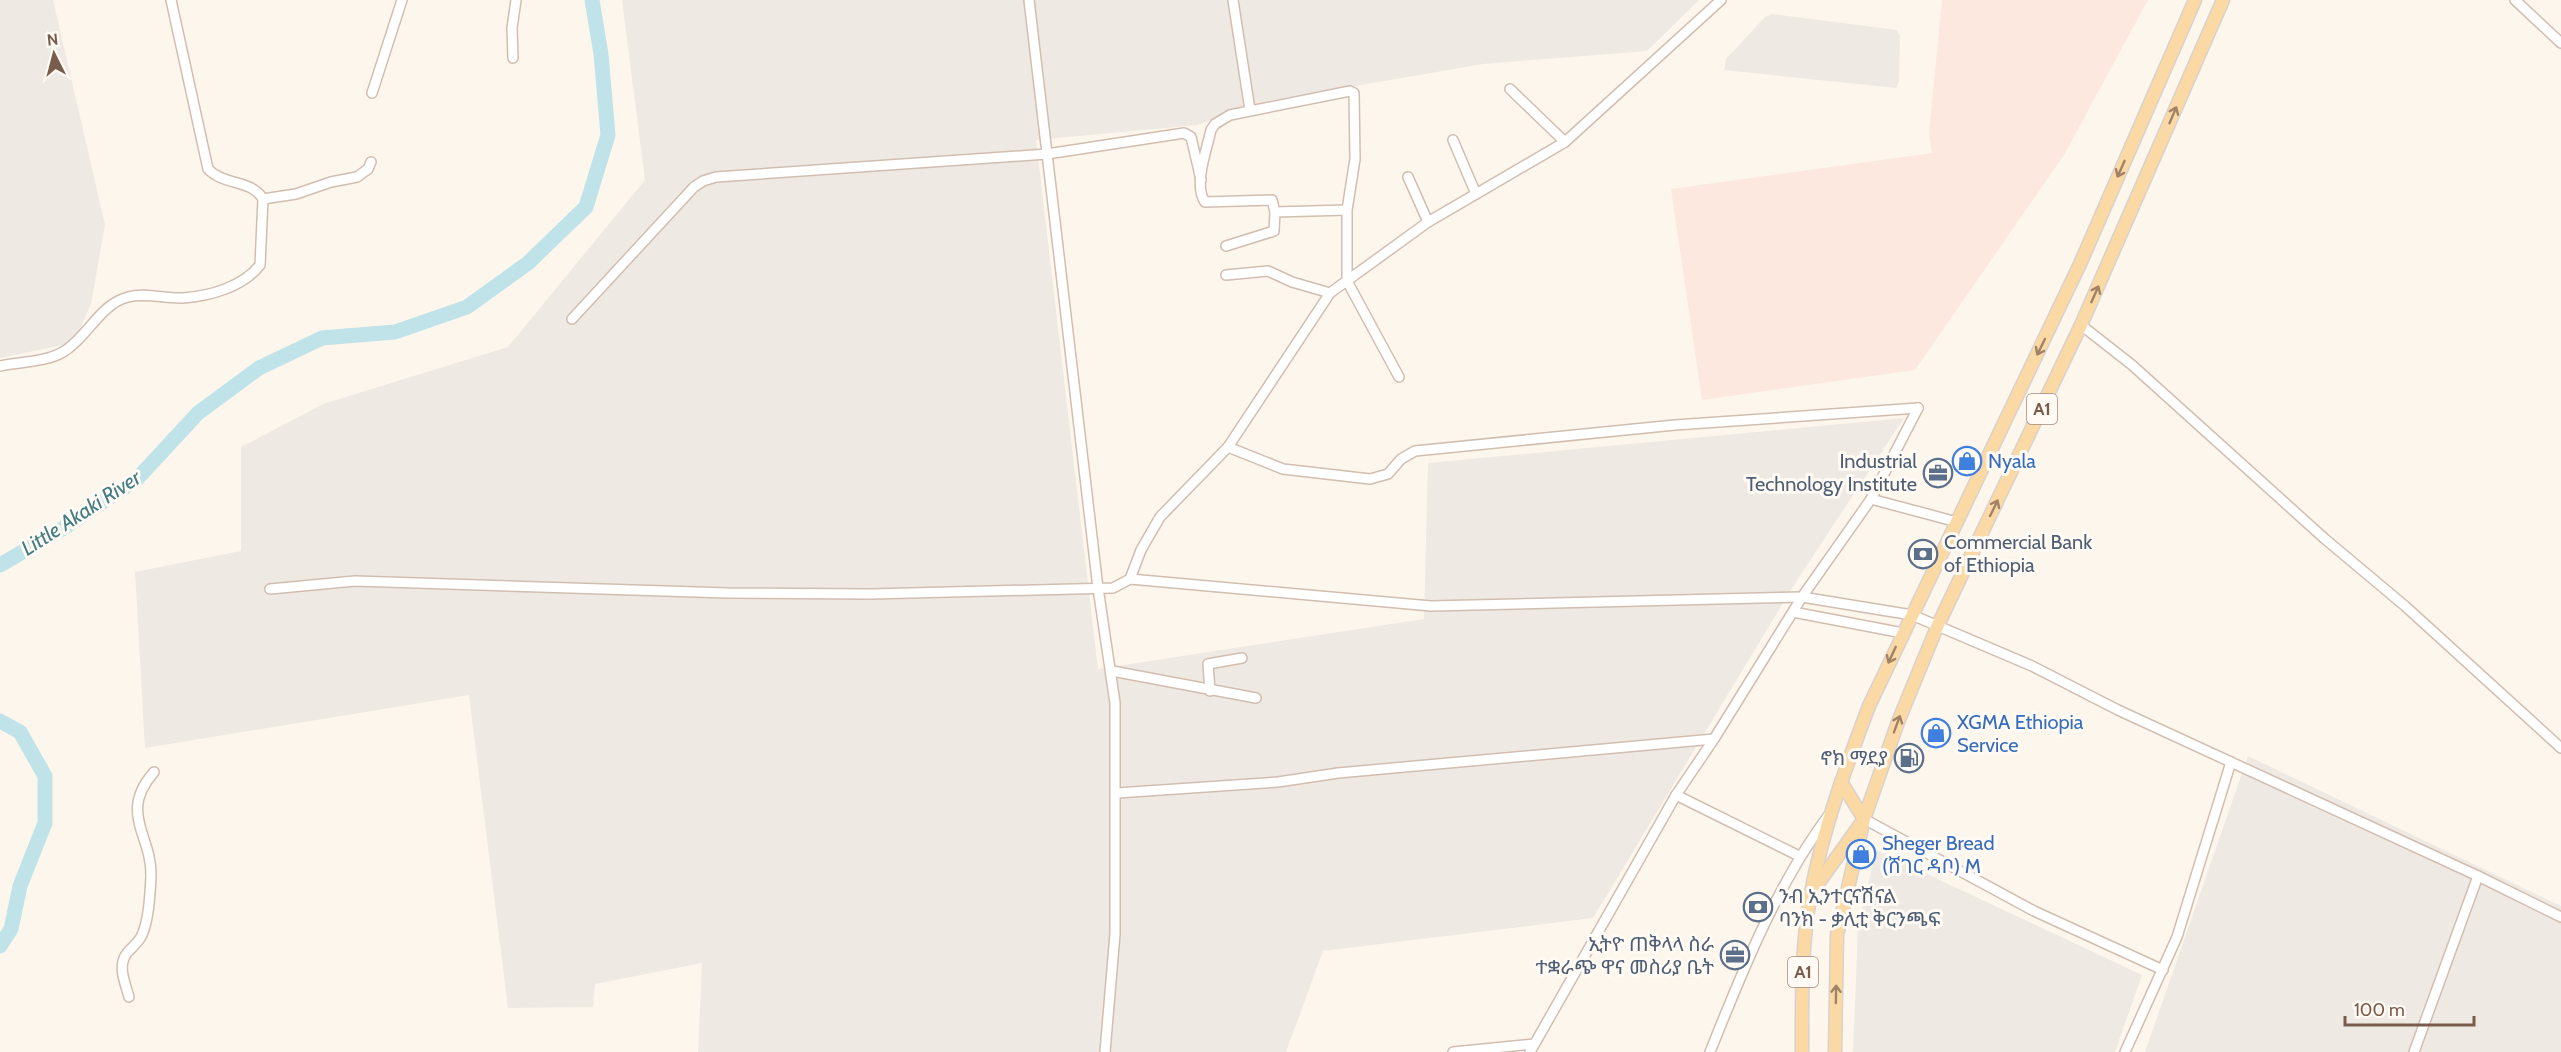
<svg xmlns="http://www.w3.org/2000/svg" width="2561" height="1052" viewBox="0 0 2561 1052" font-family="Cabin,'Noto Sans Ethiopic',sans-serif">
	<rect width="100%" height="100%" fill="#fdf6ec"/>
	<path fill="#fde8e0" d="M1942,0H2148L2064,155L1915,370L1702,400L1671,189L1932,153L1929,133Z"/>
	<g fill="#efe9e4">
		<path d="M0,0H53L105,225L91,304L73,343L0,358Z"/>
		<path d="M622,0H1699L1647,51L1483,64L1263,102L1197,125L1036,140L1098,669L1424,619L1428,463L1904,418L1792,588L1593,918L1323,951L1286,1052H698L702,963L595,984L593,1007L508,1008L469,695L145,748L135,572L241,551V447L323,404L508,347L645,180Z"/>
		<path d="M1772,14L1897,30L1900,36L1899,81L1896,88L1724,70L1726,59L1765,17Z"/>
		<path d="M2248,756L2561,906V1052H2145Z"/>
		<path d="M1876,850L2142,975L2115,1052H1853L1858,927Z"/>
	</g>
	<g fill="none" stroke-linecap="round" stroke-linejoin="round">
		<g stroke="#bfe3e8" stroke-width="15">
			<path d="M0,565L62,529L137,479L198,413L259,368L322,338L395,332L467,307L528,263L586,207L608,135L601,54L592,0"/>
			<path d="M0,721L20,732L45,776V823L20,886L11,929L0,946"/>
		</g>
		<g stroke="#d1beb0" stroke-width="12">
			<g id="minor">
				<path d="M1029,0L1098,588L1115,703V934L1105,1052"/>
				<path d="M1233,0L1250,110"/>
				<path d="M2515,0L2561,43"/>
				<path d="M513,58L512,28L516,0"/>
				<path d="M1510,89L1565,142"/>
				<path d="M372,93L402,0"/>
				<path d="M1453,140L1476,194"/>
				<path d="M1408,177L1428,222"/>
				<path d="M263,199L296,194L331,182L357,177L368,169L371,162"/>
				<path d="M1347,210L1275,212L1272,200L1205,202C1193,185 1207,149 1211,130L1215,124L1230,115L1350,91L1354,93L1355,159L1347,210V281L1399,377"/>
				<path d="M1226,246L1274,231L1275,212"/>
				<path d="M1226,275L1268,271L1292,282L1330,293"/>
				<path d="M572,319L694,187L703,181L716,177L1047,154L1184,133L1191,137L1201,180"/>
				<path d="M2081,325L2132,365L2325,539L2405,606L2561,748"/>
				<path d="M0,366C19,362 46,362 63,352C87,338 100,304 128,297C146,292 165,299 183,298C210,296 243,287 260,265L263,199C251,179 224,186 208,169L171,0"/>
				<path d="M1228,447L1283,469L1370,479L1388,474L1401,459L1415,451L1675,425L1918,408"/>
				<path d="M1871,499L1957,522"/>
				<path d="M1130,579L1431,606L1802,597L1912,615L2032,666L2118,710L2478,876L2561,917"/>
				<path d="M270,589L355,581L727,593L871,594L1113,588L1130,579L1141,550L1160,517L1228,447L1330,293L1428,222L1565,142L1721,0"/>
				<path d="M1793,612L1903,633"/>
				<path d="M1112,671L1256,698"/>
				<path d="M1210,691L1208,664L1242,658"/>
				<path d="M1117,793L1278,782L1338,773L1714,739"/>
				<path d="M1676,795L1799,856"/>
				<path d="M1864,819L2034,911L2163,970"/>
				<path d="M129,997C125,982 117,966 127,953C132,947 139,942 142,935C149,919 150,894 151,876C152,835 118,813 154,772"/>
				<path d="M1453,1052L1534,1044"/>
				<path d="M1530,1052L1676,795L1714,739L1802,597L1871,499L1918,408"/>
				<path d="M1710,1052C1742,972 1776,886 1828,816"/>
				<path d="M2125,1052L2177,937L2231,762"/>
				<path d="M2414,1052L2478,876"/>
			</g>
		</g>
		<g stroke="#dad1cd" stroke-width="15">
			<g id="major">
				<path d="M1841,782L1864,819"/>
				<path d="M1814,889L1860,825"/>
				<path d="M1802,1052C1802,999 1801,945 1811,893C1823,828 1846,767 1869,706L2080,264L2195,0"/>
				<path d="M1835,1052L1837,935L1864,819L1898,722L1937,627L2081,325L2223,0"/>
			</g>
		</g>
		<use href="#minor" stroke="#fff" stroke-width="9"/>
		<use href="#major" stroke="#fbd9a5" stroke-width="12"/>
	</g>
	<defs><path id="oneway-shaft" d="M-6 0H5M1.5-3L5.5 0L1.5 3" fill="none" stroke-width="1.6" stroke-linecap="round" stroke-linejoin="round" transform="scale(1.5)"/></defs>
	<g stroke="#a18267">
		<use href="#oneway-shaft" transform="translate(2173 115) rotate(-67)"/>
		<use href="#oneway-shaft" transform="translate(2121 169) rotate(114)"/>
		<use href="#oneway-shaft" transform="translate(2095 294) rotate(-66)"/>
		<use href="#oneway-shaft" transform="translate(2041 347) rotate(116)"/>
		<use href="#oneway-shaft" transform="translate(1994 508) rotate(-64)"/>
		<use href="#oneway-shaft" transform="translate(1892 655) rotate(115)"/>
		<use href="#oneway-shaft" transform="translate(1897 724) rotate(-70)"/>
		<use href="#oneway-shaft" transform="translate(1836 994) rotate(-89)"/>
	</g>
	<defs>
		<g id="shop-ring" transform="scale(1.5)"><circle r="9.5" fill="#fffaf3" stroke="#3f7fe0" stroke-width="1.5"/><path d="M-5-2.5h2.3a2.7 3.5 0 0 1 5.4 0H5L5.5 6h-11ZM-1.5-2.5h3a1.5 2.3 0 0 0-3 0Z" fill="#3f7fe0"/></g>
		<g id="office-ring" transform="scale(1.5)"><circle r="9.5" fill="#fffaf3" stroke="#5c6f8a" stroke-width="1.5"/><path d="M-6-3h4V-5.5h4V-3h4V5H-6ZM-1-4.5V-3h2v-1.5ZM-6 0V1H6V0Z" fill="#5c6f8a"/></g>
		<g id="bank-ring" transform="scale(1.5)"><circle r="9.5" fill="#fffaf3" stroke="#5c6f8a" stroke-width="1.5"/><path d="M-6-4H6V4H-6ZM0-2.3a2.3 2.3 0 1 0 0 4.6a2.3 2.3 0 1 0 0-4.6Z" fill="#5c6f8a"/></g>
		<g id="fuel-ring" transform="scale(1.5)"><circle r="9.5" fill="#fffaf3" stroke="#5c6f8a" stroke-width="1.5"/><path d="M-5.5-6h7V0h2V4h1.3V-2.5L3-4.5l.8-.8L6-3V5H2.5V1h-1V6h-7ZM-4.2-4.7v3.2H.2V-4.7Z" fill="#5c6f8a"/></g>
	</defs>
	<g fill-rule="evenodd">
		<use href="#shop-ring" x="1967" y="461"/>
		<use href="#office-ring" x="1938" y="473"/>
		<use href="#bank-ring" x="1923" y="554"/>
		<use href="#shop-ring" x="1936" y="733"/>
		<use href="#fuel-ring" x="1909" y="758"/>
		<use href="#shop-ring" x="1861" y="854"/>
		<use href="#bank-ring" x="1758" y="907"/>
		<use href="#office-ring" x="1735" y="955"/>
	</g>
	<g text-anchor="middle" stroke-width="6" stroke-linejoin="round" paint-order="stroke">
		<g fill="#fffaf3" stroke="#a28b7f" stroke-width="1.5">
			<rect x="2027" y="394" width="30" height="30" rx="4.5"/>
			<rect x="1788" y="957" width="30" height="30" rx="4.5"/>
		</g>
		<g font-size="18" font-weight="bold" fill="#7a5c4d">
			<text x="2042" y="415">A1</text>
			<text x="1803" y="978">A1</text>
		</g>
		<g font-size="20" fill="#4e5e75" stroke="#fffaf3" text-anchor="end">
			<text x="1917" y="468">Industrial<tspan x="1917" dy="23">Technology Institute</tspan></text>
			<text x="1944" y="549" text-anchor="start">Commercial Bank<tspan x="1944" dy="23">of Ethiopia</tspan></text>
			<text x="1888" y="765">ኖክ ማደያ</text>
			<text x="1779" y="903" text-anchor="start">ንብ ኢንተርናሽናል<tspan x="1779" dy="23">ባንክ - ቃሊቲ ቅርንጫፍ</tspan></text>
			<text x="1714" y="951">ኢትዮ ጠቅላላ ስራ<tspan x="1714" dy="23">ተቋራጭ ዋና መስሪያ ቤት</tspan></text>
		</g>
		<g font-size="20" fill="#366cbe" stroke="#fffaf3" text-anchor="start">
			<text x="1988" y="468">Nyala</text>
			<text x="1957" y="729">XGMA Ethiopia<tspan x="1957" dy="23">Service</tspan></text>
			<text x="1882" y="850">Sheger Bread<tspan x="1882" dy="23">(ሸገር ዳቦ) M</tspan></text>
		</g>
		<g font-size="21" font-style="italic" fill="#437c86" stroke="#fffaf3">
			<text transform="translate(81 513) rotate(-33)" y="7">Little Akaki River</text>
		</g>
	</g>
	<g transform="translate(54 54) rotate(354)" stroke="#fffaf3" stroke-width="4.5" paint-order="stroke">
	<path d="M0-4.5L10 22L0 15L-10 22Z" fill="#7a5c4d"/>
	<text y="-9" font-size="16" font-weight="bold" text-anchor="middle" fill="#7a5c4d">N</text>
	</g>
	<path d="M2345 1016v9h129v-9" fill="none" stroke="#7a5c4d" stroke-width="3"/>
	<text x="2354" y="1016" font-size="18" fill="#7a5c4d" stroke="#fffaf3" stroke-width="4.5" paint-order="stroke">100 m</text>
</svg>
